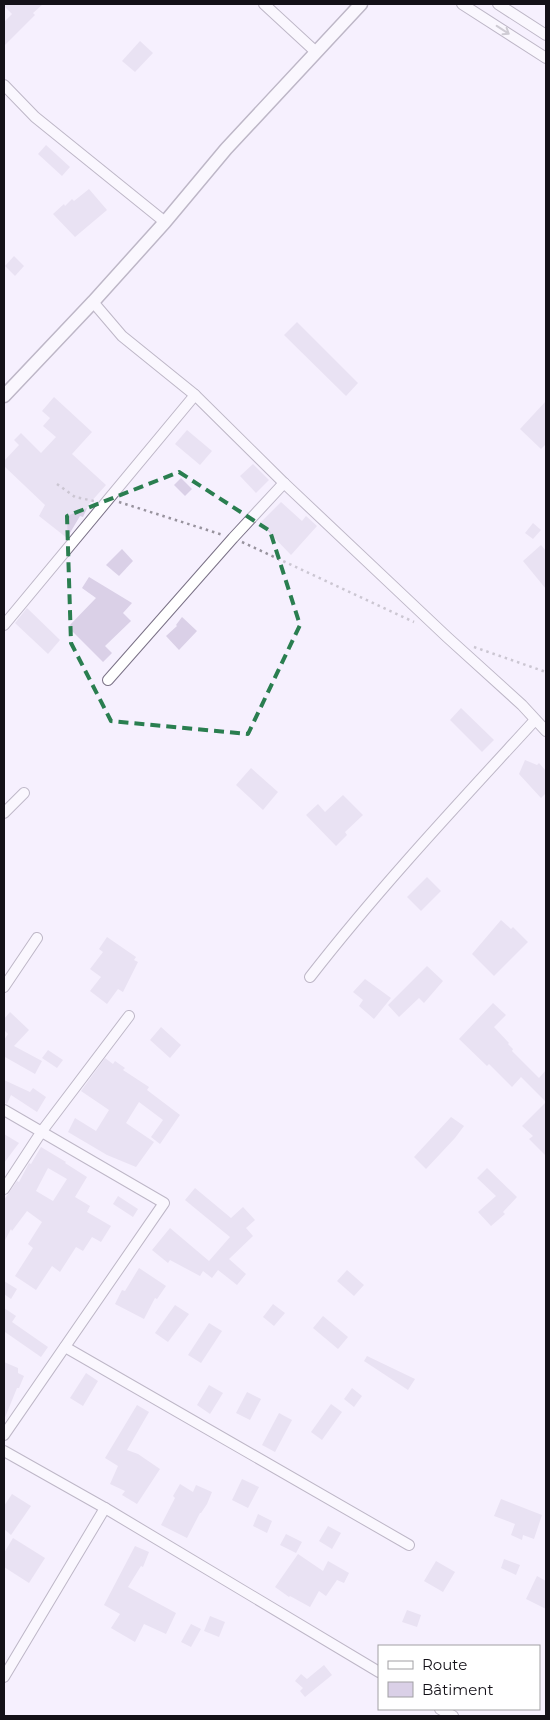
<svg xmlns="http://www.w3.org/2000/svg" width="550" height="1720" viewBox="0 0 550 1720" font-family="Montserrat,sans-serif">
	<rect width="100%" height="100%" fill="#f6f0fe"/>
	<g fill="#dad0e7" fill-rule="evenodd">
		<path d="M4,4H43L33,13L35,15L4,46V22L12,14L4,6Z"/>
		<path d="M140,41L153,53L135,72L122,61Z"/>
		<path d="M46,145L70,167L62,176L38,154Z"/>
		<path d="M89,189L107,210L75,237L53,214L64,204L65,206L72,199L74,201Z"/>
		<path d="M14,256L24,266L15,276L5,266Z"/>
		<path d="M297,322L358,383L346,396L284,335Z"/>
		<path d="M54,397L92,432L72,454L106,485L89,504L83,517L80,516L67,538L39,516L45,505L4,466V461L19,445L14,440L21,433L41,453L56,437L43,426L50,418L42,411Z"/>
		<path d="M546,401V444L541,449L520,429Z"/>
		<path d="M187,430L212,451L200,465L175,444Z"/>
		<path d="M253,464L269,480L256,493L240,476Z"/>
		<path d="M181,478L192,489L185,496L174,485Z"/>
		<path d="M281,502L302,521L306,516L317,526L291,555L265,528L266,527L261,522Z"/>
		<path d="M533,523L541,530L533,539L525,533Z"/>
		<path d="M541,545L546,551V589L523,561Z"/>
		<path d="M122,549L133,561L119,576L106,565Z"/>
		<path d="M89,577L132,603L123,613L131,621L105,646L112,653L103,662L68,627L96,598L82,588Z"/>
		<path d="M27,608L60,640L48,654L15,623Z"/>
		<path d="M182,617L197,631L179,650L166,636L177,626L176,625Z"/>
		<path d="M461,708L494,740L482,752L450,720Z"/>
		<path d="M525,760L537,765L539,763L546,771V793L541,798L519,774Z"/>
		<path d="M251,768L278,792L263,810L236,785Z"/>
		<path d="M343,795L363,815L345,832L347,835L336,846L306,815L318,804L325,812Z"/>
		<path d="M427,877L441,891L421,911L407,897Z"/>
		<path d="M501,920L511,929L513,927L528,942L494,976L472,954Z"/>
		<path d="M107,937L136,957L134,960L138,962L123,992L118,989L107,1004L90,991L101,977L90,969L103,952L99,949Z"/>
		<path d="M427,966L443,981L424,1003L419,998L399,1017L388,1005Z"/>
		<path d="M365,979L391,998L374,1019L359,1006L363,1000L353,992Z"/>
		<path d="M493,1003L506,1015L494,1027L509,1043L508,1044L513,1049L512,1051L539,1078L546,1070V1156L529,1139L533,1136L522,1126L546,1102L521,1077L512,1087L489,1064L487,1066L459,1039Z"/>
		<path d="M10,1012L29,1030L14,1046L42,1061L35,1074L5,1057L4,1058V1040L8,1034L4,1030V1019Z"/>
		<path d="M161,1027L181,1045L170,1058L150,1040Z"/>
		<path d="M48,1050L63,1060L57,1068L42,1058Z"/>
		<path d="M105,1058L113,1064L115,1061L125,1068L123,1070L149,1087L147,1090L180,1115L160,1144L151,1137L163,1120L139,1102L126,1123L154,1142L136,1167L107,1155L68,1132L75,1118L96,1131L109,1110L81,1091Z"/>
		<path d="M4,1080L30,1092L33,1088L46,1097L37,1112L11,1095L7,1104L4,1103Z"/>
		<path d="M451,1117L464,1126L455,1138L426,1169L414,1157Z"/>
		<path d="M4,1134L19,1143L4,1163Z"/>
		<path d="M41,1147L66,1162L65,1163L87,1177L75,1197L90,1206L87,1212L111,1226L101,1242L92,1237L83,1251L76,1247L60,1272L52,1266L36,1290L15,1276L33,1248L28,1244L42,1222L27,1211L12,1231L11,1229L4,1242V1200L17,1181L19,1182L29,1163L31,1164ZM48,1168L67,1179L53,1201L36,1191Z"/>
		<path d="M487,1168L517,1197L503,1212L505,1214L491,1226L478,1212L496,1196L477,1178Z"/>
		<path d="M195,1188L231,1218L243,1207L255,1220L246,1228L253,1236L229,1259L246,1274L237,1285L218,1270L212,1278L203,1271L200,1276L170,1260L168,1263L152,1250L170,1228L209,1261L230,1237L185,1200Z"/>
		<path d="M118,1196L138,1209L133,1217L113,1204Z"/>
		<path d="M139,1268L166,1286L157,1299L155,1298L144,1319L115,1304L122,1290L125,1291Z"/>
		<path d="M347,1270L364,1285L354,1296L337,1281Z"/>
		<path d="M4,1281L17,1289L11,1299L4,1294Z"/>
		<path d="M273,1304L285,1313L274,1326L263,1317Z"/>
		<path d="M175,1305L189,1314L168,1342L155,1333Z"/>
		<path d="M4,1308L16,1316L12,1322L48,1347L41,1357L5,1332L4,1334Z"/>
		<path d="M323,1316L348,1337L338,1349L313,1328Z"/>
		<path d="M209,1323L222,1331L201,1363L188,1355Z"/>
		<path d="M367,1356L415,1379L408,1390L364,1361Z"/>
		<path d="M4,1362L18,1368V1373L24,1376L19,1388H17L4,1420Z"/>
		<path d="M86,1373L98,1381L83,1406L70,1398Z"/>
		<path d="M209,1385L223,1393L210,1414L197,1405Z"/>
		<path d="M352,1388L362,1396L354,1407L344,1399Z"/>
		<path d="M247,1392L261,1399L250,1420L236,1413Z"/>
		<path d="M331,1404L342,1412L322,1440L311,1432Z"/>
		<path d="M137,1405L149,1412L127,1450L138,1454L160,1469L137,1504L122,1495L125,1491L110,1484L118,1466L105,1458Z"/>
		<path d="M279,1413L292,1420L275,1452L262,1445Z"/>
		<path d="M242,1479L259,1487L248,1508L232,1500Z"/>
		<path d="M180,1484L193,1492L196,1485L212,1492L207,1504L201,1513H200L187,1538L161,1525L175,1498L173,1496Z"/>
		<path d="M12,1494L31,1506L11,1535L4,1529V1506Z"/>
		<path d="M501,1499L542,1515L534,1539L523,1535L522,1540L511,1535L515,1524L494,1516Z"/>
		<path d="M258,1514L272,1521L267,1533L253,1526Z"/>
		<path d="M328,1526L341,1533L332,1549L319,1541Z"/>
		<path d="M286,1534L302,1542L296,1553L280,1545Z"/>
		<path d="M13,1538L45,1558L29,1583L4,1567V1553Z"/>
		<path d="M135,1546L149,1552L143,1567L141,1566L128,1587L176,1613L166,1634L144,1624L135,1642L111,1628L120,1614L104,1605Z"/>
		<path d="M298,1554L323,1571L328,1561L349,1573L344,1583L337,1580L326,1596L319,1591L310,1607L290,1596L289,1597L275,1587Z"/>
		<path d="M504,1559L520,1565L516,1575L501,1568Z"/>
		<path d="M436,1561L455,1572L443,1592L424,1581Z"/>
		<path d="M537,1576L546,1581V1609L526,1599Z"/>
		<path d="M407,1610L421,1615L417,1627L402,1622Z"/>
		<path d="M210,1616L225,1622L219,1637L204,1631Z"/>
		<path d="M191,1624L201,1629L191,1647L181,1642Z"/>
		<path d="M324,1665L332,1675L305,1697L300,1691L303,1688L295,1681L301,1674L307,1679Z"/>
	</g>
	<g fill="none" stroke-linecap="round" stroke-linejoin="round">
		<g stroke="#7a7186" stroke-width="12">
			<g id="minor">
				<path d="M264,4L316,52"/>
				<path d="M462,4L546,58"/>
				<path d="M498,4L546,35"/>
				<path d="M4,85L35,117L165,222"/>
				<path d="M93,302L122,336L195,395L284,483L447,637L522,705L546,731"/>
				<path d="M4,625L195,395"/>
				<path d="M108,680L233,538L284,483"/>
				<path d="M4,813L24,793"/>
				<path d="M310,977C380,887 458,804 535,720"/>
				<path d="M4,987L37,938"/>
				<path d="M4,1110L164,1203L4,1435"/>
				<path d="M4,1189L42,1131L129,1016"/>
				<path d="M65,1347L409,1545"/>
				<path d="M4,1451L105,1508L379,1672"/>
				<path d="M4,1677L105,1508"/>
				<path d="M440,1709L453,1716"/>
			</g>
		</g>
		<g stroke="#7a7186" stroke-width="15">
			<path id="tertiary" d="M4,396L93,302L165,222L226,149L361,4"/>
		</g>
		<g stroke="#98939e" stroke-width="2.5" stroke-dasharray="2.5 4" stroke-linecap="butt">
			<path d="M57,484L75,497L94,501"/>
			<path d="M119,502L223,535"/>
			<path d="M242,542L414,622"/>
			<path d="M474,647L546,672"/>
		</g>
		<use href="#minor" stroke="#fff" stroke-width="10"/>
		<use href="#tertiary" stroke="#fff" stroke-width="12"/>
	</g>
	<defs><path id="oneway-shaft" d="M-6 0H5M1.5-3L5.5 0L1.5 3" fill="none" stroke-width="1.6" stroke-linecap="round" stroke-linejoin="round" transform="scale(1.25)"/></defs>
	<use stroke="#a1a0a3" href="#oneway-shaft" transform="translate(503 30) rotate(33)"/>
	<path d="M0 0H550V1720H0ZM179,472L270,531L300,625L248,734L111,721L71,643L67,516Z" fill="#f6f0fe" fill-opacity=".55" fill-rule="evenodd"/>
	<path fill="none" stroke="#2a7e50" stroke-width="4" stroke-dasharray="10 6" stroke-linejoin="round" d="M179,472L270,531L300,625L248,734L111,721L71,643L67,516Z"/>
	<rect width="550" height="1720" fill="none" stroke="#141118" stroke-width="10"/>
	<rect x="378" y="1645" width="162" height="65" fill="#ffffff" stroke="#a1a0a3"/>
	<rect x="388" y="1661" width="25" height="8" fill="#ffffff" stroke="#a1a0a3"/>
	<text x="422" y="1670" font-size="15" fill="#141118">Route</text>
	<rect x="388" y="1682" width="25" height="15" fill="#dad0e7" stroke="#a1a0a3"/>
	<text x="422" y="1695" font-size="15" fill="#141118">Bâtiment</text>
</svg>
